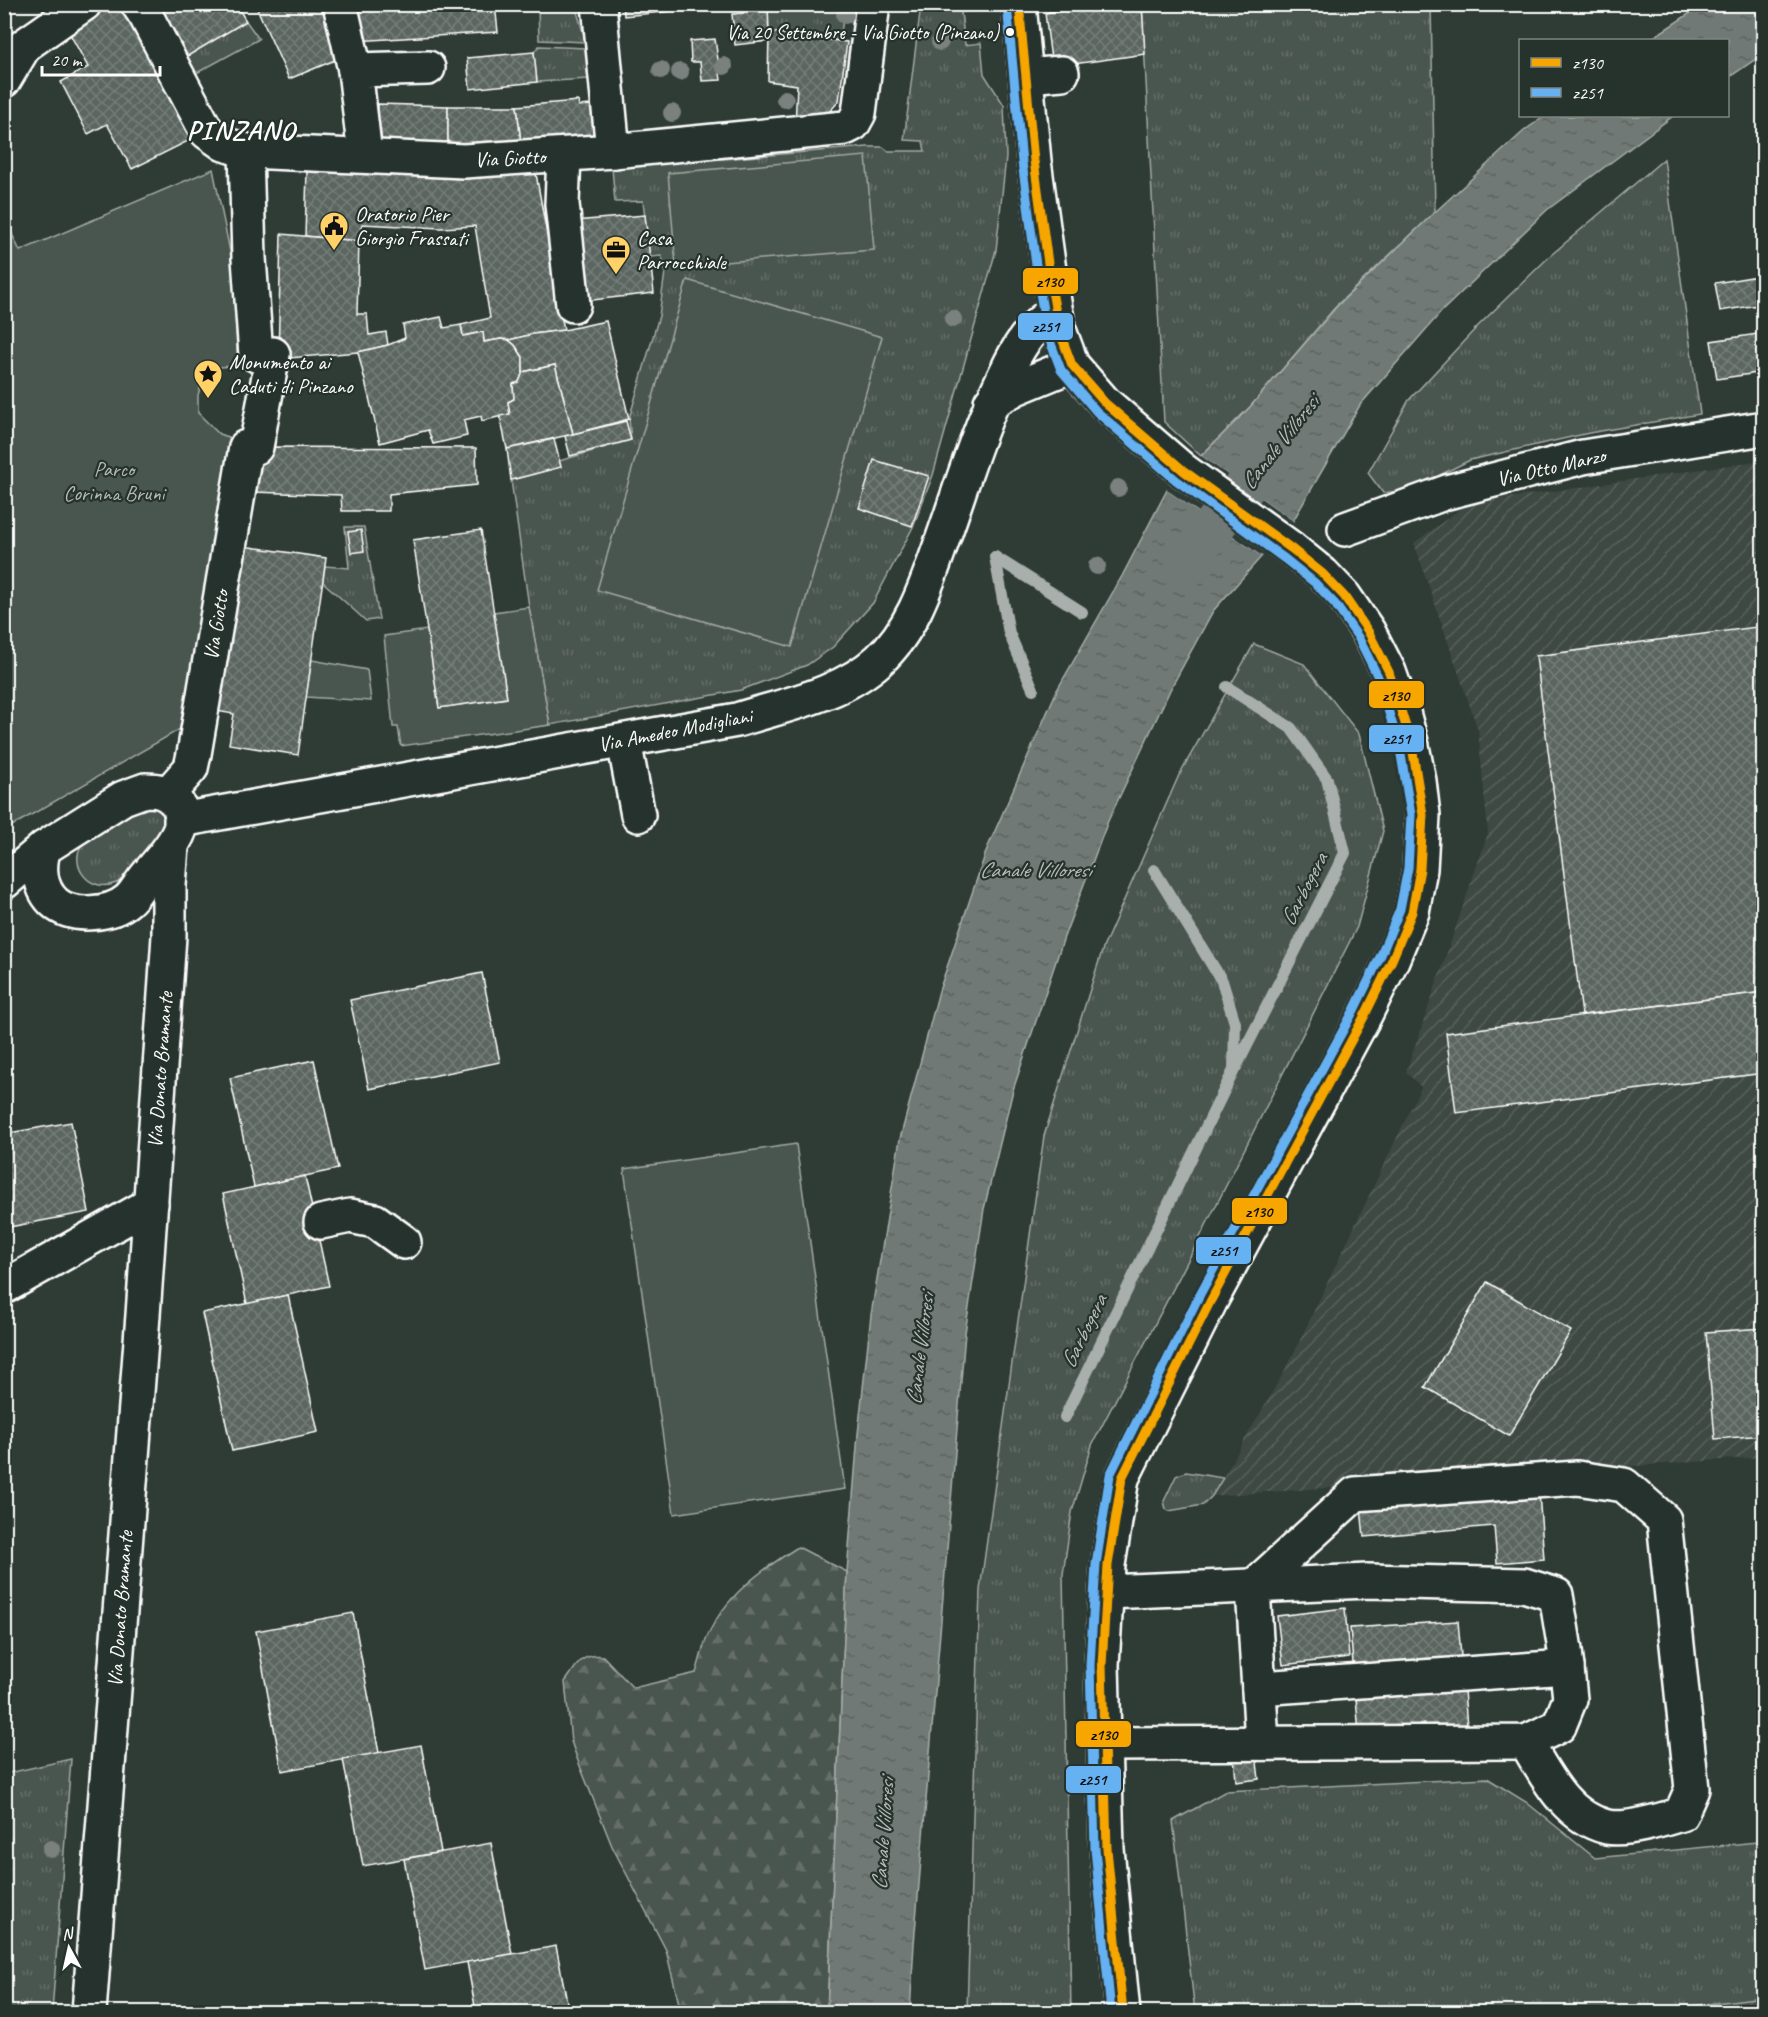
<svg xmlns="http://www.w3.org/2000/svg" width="1768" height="2017" viewBox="0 0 1768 2017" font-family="Caveat,sans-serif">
	<defs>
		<pattern id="industrial-furrows" width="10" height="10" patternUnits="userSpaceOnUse" patternTransform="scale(1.5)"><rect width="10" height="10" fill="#3c4842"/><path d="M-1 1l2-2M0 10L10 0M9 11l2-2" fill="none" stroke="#59635e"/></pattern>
		<pattern id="grass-tufts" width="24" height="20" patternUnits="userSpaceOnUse" patternTransform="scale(1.5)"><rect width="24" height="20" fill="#4a544f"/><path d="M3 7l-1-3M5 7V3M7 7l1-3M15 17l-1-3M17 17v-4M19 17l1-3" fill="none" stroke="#656e69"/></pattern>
		<pattern id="forest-firs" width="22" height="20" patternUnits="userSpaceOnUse" patternTransform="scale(1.5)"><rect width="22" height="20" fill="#4a544f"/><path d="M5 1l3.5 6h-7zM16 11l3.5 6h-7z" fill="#656e69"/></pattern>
		<pattern id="water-ripples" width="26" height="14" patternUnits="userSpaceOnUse" patternTransform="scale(1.5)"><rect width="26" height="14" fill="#707975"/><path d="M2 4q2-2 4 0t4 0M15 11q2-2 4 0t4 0" fill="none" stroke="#5e6260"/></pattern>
		<pattern id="building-cross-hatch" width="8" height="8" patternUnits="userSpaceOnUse" patternTransform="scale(1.5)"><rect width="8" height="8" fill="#5b6661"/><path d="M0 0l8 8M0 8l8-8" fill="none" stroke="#747d79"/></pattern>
	</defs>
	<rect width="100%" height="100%" fill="#2f3b35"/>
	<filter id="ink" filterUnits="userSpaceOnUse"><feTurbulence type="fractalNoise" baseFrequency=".0167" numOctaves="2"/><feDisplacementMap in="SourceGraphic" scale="12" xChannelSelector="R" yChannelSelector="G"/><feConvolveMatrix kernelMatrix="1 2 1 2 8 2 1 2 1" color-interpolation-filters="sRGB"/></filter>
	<g filter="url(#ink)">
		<g fill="url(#industrial-furrows)">
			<path d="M1763,460V1457L1212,1496L1288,1365L1421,1087L1406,1072L1488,833L1478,730L1414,543L1467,504Z"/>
			<path d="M1763,1997V2012H1643Z"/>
		</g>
		<g fill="url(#grass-tufts)" stroke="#a4aaa7" stroke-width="1.5">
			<path d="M1049,4L1119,5L1049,12Z"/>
			<path d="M538,5H575L586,42L539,40Z"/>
			<path d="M768,5H845L840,40L769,32Z"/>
			<path d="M921,5H977V10L961,12L965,45L981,43L984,74L1004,105L1006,157L996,250L933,475L913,527L873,603L833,647L807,665L741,690L550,725L529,607L511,480L560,467L559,461L631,440L629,419L659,316L665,272L662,256L650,257L643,201L615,202L612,168L868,147H883L888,151H925L923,141L904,140Z"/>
			<path d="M1142,5H1431L1435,212L1338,304L1250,407L1201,456L1164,422Z"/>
			<path d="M246,21L259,39L193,75L181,60Z"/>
			<path d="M539,46L586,48L588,79L537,82L534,52Z"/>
			<path d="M1664,159L1700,414L1589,433L1470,460L1412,489L1383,493L1368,473L1409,400L1478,326L1551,255Z"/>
			<path d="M345,527H364L379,619L366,621L323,582L325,566L349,568Z"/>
			<path d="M1254,644L1304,664L1359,734L1383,831L1357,927L1197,1243L1092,1445L1072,1512L1063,1574L1071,2012H967L980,1590L1044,1136L1103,948L1179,775Z"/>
			<path d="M160,803L168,823C157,838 132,876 116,883C91,894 68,867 82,844C91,830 144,808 160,803Z"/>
			<path d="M1186,1472L1223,1478L1212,1496L1203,1505L1169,1511L1166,1509L1164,1501L1176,1476Z"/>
			<path d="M71,1759L52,2012H5L4,1774Z"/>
			<path d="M1487,1778L1526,1802L1595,1858L1757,1842L1764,1872L1763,1997L1643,2012H1195L1173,1821L1226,1791Z"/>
		</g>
		<path fill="url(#forest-firs)" stroke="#a4aaa7" stroke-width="1.5" d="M798,1547L847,1572L827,2012H681L666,1950L612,1846L578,1761L571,1741L565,1682C577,1666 580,1653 603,1656L633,1688L696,1673C700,1661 702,1649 707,1637C725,1596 761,1570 798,1547Z"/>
		<g fill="#4a544f" stroke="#a4aaa7" stroke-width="1.5">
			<path d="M866,156L874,250L676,266L668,173Z"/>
			<path d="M213,169L232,261L238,366L219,367L204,376L198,395V413L219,434L231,438L182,728L5,830L4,217L20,251Z"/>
			<path d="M687,280L882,337L792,647L597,590Z"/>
			<path d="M529,607L550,725L401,746L398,727H393L384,636L427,630L439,708L507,698L494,612Z"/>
			<path d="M312,660L367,670L371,701L306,697Z"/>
			<path d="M796,1144L845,1489L674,1514L624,1169Z"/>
		</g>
		<g fill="url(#water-ripples)" stroke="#a9afac" stroke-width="1.5">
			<path d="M1704,4L1763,5V54L1728,78V40H1649Z"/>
			<path d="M1545,116H1673L1547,210L1442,311L1360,405L1293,521L1201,456L1250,407L1338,305L1435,212L1525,130Z"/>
			<path d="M1167,490L1262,556L1213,611L1171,688L1108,821L1064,937L1013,1090L984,1209L965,1333L914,1944L910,2012H827L847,1572L858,1434L871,1315L900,1139L939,991L987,849L1057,690L1122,576Z"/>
		</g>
		<g fill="#2f3b35">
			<path d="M1201,456L1293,521L1291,523L1198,459Z"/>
			<path d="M1169,488L1264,553V554L1262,556L1167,490Z"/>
		</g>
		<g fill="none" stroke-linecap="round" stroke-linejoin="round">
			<g stroke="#a9afac" stroke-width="12">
				<path d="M995,557L1009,633L1033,689"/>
				<path d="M995,557L1082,612"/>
				<path d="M1227,687L1291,728L1327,779L1345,853L1236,1067"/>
				<path d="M1065,1417L1234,1070L1235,1023L1222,981L1154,870"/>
			</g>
			<path stroke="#707975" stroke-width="42" d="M1184,570L1197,548L1279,442"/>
		</g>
		<g fill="url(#building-cross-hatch)" stroke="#fff" stroke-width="1.5">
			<path d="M102,4H122L196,137L132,169L107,124L88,134L61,82L88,67L64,23Z"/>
			<path d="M147,4H236L246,21L181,60Z"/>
			<path d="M255,4H322L330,22L340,58L289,79Z"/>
			<path d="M353,4H495L498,32L356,41Z"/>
			<path d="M623,4H712V7L624,16Z"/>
			<path d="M742,4H768L769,41L735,45L732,14L743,13Z"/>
			<path d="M1119,4H1142L1145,54L1052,67L1045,13Z"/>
			<path d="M769,32L847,42L839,101L822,120L795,125L797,85L768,81Z"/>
			<path d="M715,39L721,80L702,81L700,62H691L690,41Z"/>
			<path d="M534,52L537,82L470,89L467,58Z"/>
			<path d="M578,101L579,106L591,105L594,138L521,145L517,106Z"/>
			<path d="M378,104L448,106V147L376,143Z"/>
			<path d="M448,106H517L521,145L448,147Z"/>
			<path d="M535,168L564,330L533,334L509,340L501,339L484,342L483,332L463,336L461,325L490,318L475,226L441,228L362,224L359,241L305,236L307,171L438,173Z"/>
			<path d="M645,215L654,293L584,301L574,221Z"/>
			<path d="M281,234L359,241L357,314H367L369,335L386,332L388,345L358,352L278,359Z"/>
			<path d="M1764,275V304L1720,311L1715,283Z"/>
			<path d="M441,317L444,328L461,325L463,336L483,332L484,342L501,339L509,340L515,345L523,357V372L519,382L513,384L514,399L508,402L510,414L482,421L481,416L464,420L467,436L433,444L428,430L380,443L358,352L388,345L405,338L403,325Z"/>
			<path d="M606,321L629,419L573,434L555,365L523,372V357L515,345L509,340L533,334L564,330Z"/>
			<path d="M1764,333V372L1717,379L1711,341Z"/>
			<path d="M555,365L573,434L507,449L500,416L510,414L508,402L514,399L513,384L519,382L523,372Z"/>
			<path d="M626,421L631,440L570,456L565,436Z"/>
			<path d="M554,439L561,467L511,480L507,449Z"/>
			<path d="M261,447L476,448L477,485L389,494V511H342L341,495L252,492Z"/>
			<path d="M874,460L929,476L912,526L859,508Z"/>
			<path d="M361,530L364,551L351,553L348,532Z"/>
			<path d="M481,530L507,698L439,708L413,540Z"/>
			<path d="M243,546L326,558L298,755L229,744L234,714L216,711Z"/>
			<path d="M1764,626V992L1582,1015L1536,656Z"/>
			<path d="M482,973L500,1062L369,1089L350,1000Z"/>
			<path d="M1764,992V1073L1456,1113L1446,1033Z"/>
			<path d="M314,1060L338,1169L254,1187L230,1078Z"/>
			<path d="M71,1122L89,1212L4,1228V1134Z"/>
			<path d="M305,1176L329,1286L247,1304L223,1194Z"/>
			<path d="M1487,1282L1571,1331L1509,1436L1425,1387Z"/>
			<path d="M288,1295L318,1432L232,1451L202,1313Z"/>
			<path d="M1764,1328V1435L1715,1439L1706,1332Z"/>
			<path d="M1539,1493L1544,1559L1497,1563L1494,1526L1364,1537L1361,1508Z"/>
			<path d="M1345,1608L1349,1657L1283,1665L1277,1616Z"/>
			<path d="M353,1613L379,1753L282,1771L256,1631Z"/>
			<path d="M1458,1621L1467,1726L1359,1733L1350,1628Z"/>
			<path d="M421,1745L441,1852L363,1866L343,1759Z"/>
			<path d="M1256,1754L1259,1779L1236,1782L1234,1756Z"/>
			<path d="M491,1843L512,1954L425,1970L404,1859Z"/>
			<path d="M4,1937L9,1961L4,1962Z"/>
			<path d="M556,1946L569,2012H476L467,1962Z"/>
		</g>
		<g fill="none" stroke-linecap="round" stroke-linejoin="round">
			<g stroke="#fff" stroke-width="38">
				<g id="minor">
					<path d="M138,4L146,16L207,132L224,144L246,151L464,161L613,151L845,128L853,124L859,113L873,4"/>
					<path d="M340,4L355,70"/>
					<path d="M599,4L613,151"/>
					<path d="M1019,4L1034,161L1051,285L1059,330L1072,365L1105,403L1184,471L1292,549L1323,574L1344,596L1368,631L1389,672L1402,709L1412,746L1419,781L1423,815L1420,869L1412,912L1392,960L1365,1015L1210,1302L1122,1478L1108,1565L1102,1665L1107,1849L1123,2012"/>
					<path d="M1026,76L1062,73"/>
					<path d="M4,80L25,45L84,4"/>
					<path d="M246,151L249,258L256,355"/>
					<path d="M365,155L355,70L428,68"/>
					<path d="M564,155L562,204L573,305"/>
					<path d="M991,402L1016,388L1072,365"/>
					<path d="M256,447L273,354"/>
					<path d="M1345,529L1447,492L1583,457L1764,428"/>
					<path d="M624,741L638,815"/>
					<path d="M145,790C157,790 165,791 174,800C199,824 159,860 145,878C139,885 135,894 128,900C111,915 72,918 55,903C39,889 38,866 44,848L123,798Z"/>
					<path d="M168,794L191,768L194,754L246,447"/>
					<path d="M181,820L737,720C784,705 841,695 879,660C913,629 927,583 942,541C962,485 979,427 1005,375C1017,349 1030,326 1055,312"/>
					<path d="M4,882L44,848"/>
					<path d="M321,1222L350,1216L375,1221L404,1242"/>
					<path d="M4,1287L151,1204"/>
					<path d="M1259,1688L1567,1667"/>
					<path d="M1262,1743L1253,1587L1355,1494L1577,1478L1624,1485L1664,1520L1692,1789L1681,1814C1662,1820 1627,1831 1607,1827C1566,1817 1546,1776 1526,1742"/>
					<path d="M1104,1744L1526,1742L1559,1726L1570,1699L1565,1650L1556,1595L1524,1585L1368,1581L1107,1592"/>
					<path d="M89,2012L143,1315L169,936V885L172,846"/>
				</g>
			</g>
			<use href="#minor" stroke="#26332d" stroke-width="33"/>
			<g stroke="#26332d" stroke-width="14">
				<path id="bus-1" d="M1019,4L1034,161L1051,285L1059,330L1072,365L1105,403L1184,471L1292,549L1323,574L1344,596L1368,631L1389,672L1412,746L1423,815L1420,869L1412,912L1392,960L1365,1015L1210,1302L1122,1478L1108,1565L1102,1665L1107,1849L1123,2012"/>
			</g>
			<g stroke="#26332d" stroke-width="14">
				<path id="bus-2" d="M1007,5L1022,162L1039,287L1047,333L1061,370L1097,412L1176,480L1285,559L1315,583L1335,604L1358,637L1378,677L1400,749L1411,815L1408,868L1400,909L1381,955L1354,1010L1199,1296L1110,1475L1096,1564L1090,1665L1095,1849L1111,2012"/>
			</g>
			<use href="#bus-1" stroke="#f7a600" stroke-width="9"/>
			<use href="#bus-2" stroke="#66b1f2" stroke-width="9"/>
		</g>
		<g fill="#7a817e">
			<circle cx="845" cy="15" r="9"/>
			<circle cx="940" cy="42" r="9"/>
			<circle cx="724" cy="66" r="9"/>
			<circle cx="661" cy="70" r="9"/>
			<circle cx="680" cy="72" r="9"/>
			<circle cx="785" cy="99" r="9"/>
			<circle cx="672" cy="113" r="9"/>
			<circle cx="953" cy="319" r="9"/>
			<circle cx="1118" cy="488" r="9"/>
			<circle cx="1097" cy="566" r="9"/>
			<circle cx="51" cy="1849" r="9"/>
		</g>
	</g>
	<defs>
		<g id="civic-pin" transform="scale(1.5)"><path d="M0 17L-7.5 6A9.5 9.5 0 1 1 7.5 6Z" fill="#ffd166" stroke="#26332d"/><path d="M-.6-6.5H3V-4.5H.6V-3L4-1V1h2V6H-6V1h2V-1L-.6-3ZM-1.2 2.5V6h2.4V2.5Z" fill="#111"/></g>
		<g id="office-pin" transform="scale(1.5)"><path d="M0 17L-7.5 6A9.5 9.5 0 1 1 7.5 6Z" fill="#ffd166" stroke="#26332d"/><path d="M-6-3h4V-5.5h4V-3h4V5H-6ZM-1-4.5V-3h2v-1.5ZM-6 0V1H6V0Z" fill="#111"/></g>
		<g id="sight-pin" transform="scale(1.5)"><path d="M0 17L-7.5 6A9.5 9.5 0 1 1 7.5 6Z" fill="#ffd166" stroke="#26332d"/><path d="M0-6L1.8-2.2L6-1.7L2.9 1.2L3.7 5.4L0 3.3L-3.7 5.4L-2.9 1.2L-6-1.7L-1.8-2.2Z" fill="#111"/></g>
	</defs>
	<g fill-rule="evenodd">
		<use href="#civic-pin" x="334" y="226"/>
		<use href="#office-pin" x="616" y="250"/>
		<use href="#sight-pin" x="208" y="374"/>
	</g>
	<circle fill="#fff" stroke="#26332d" stroke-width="2" cx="1010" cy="32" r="5"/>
	<g text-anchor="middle" stroke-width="4.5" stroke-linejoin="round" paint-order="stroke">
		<g font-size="20" fill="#fff" stroke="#26332d" text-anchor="end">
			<text x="999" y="39">Via 20 Settembre - Via Giotto (Pinzano)</text>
		</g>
		<g font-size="21" fill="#fff" stroke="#26332d">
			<text transform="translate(510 158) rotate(-3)" y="7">Via Giotto</text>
			<text transform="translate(1551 467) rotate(-13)" y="7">Via Otto Marzo</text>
			<text transform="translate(216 625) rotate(-81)" y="7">Via Giotto</text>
			<text transform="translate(675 730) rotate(-11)" y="7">Via Amedeo Modigliani</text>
			<text transform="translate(160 1070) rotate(-86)" y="7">Via Donato Bramante</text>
			<text transform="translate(120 1609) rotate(-86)" y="7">Via Donato Bramante</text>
		</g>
		<g font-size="21" fill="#fff" stroke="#26332d" text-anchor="start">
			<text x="355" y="221">Oratorio Pier<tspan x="355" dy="24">Giorgio Frassati</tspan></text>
			<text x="637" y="245">Casa<tspan x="637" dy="24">Parrocchiale</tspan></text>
			<text x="229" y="369">Monumento ai<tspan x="229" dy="24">Caduti di Pinzano</tspan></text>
		</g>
		<g font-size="21" fill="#b7bbb9" stroke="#26332d">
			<text x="114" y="476">Parco<tspan x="114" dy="24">Corinna Bruni</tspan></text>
		</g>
		<g font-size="22" font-style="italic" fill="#b8bcba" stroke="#26332d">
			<text transform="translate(1279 442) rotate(-52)" y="8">Canale Villoresi</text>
			<text x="1035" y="877">Canale Villoresi</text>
			<text transform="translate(1303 889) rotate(-63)" y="8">Garbogera</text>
			<text transform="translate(1083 1331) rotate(-64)" y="8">Garbogera</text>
			<text transform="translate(919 1349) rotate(-83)" y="8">Canale Villoresi</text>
			<text transform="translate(882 1834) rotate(-86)" y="8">Canale Villoresi</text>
		</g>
		<g font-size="27" font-weight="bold" letter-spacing="1.5" fill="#fff" stroke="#26332d">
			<text x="241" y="139">PINZANO</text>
		</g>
	</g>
	<g stroke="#26332d" stroke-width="2">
		<rect x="1022" y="267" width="57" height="28" rx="6" fill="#f7a600"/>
		<rect x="1017" y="312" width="57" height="29" rx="6" fill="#66b1f2"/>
		<rect x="1368" y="680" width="57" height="29" rx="6" fill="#f7a600"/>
		<rect x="1368" y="724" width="57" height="29" rx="6" fill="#66b1f2"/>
		<rect x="1231" y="1197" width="57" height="28" rx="6" fill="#f7a600"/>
		<rect x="1195" y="1236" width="57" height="29" rx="6" fill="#66b1f2"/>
		<rect x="1075" y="1720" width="57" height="28" rx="6" fill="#f7a600"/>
		<rect x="1065" y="1765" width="57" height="29" rx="6" fill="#66b1f2"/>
	</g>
	<g font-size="16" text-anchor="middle" font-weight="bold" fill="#111">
		<text x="1050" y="287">z130</text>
		<text x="1046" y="332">z251</text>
		<text x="1396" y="701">z130</text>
		<text x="1397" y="744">z251</text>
		<text x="1259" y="1217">z130</text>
		<text x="1224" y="1256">z251</text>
		<text x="1104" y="1740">z130</text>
		<text x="1093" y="1785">z251</text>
	</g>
	<rect width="1768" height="2017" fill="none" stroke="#26332d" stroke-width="24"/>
	<rect x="12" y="12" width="1744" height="1993" fill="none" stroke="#fff" stroke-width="2" filter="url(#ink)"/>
	<rect x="1519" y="39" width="210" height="78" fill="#26332d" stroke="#7d8581" stroke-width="1.5"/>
	<rect x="1531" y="58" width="30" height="9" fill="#f7a600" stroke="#7d8581" stroke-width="1.5"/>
	<text x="1573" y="69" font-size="18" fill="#ffffff">z130</text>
	<rect x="1531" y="88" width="30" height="9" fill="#66b1f2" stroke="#7d8581" stroke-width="1.5"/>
	<text x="1573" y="99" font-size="18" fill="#ffffff">z251</text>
	<g transform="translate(69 1948) rotate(352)" stroke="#26332d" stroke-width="4.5" paint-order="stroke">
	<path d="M0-4.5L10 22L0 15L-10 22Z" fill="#ffffff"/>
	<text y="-9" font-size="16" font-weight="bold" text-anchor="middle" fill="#ffffff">N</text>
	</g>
	<path d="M42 66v9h118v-9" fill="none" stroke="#ffffff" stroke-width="3"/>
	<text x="51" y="66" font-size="18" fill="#ffffff" stroke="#26332d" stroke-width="4.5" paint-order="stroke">20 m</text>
</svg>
